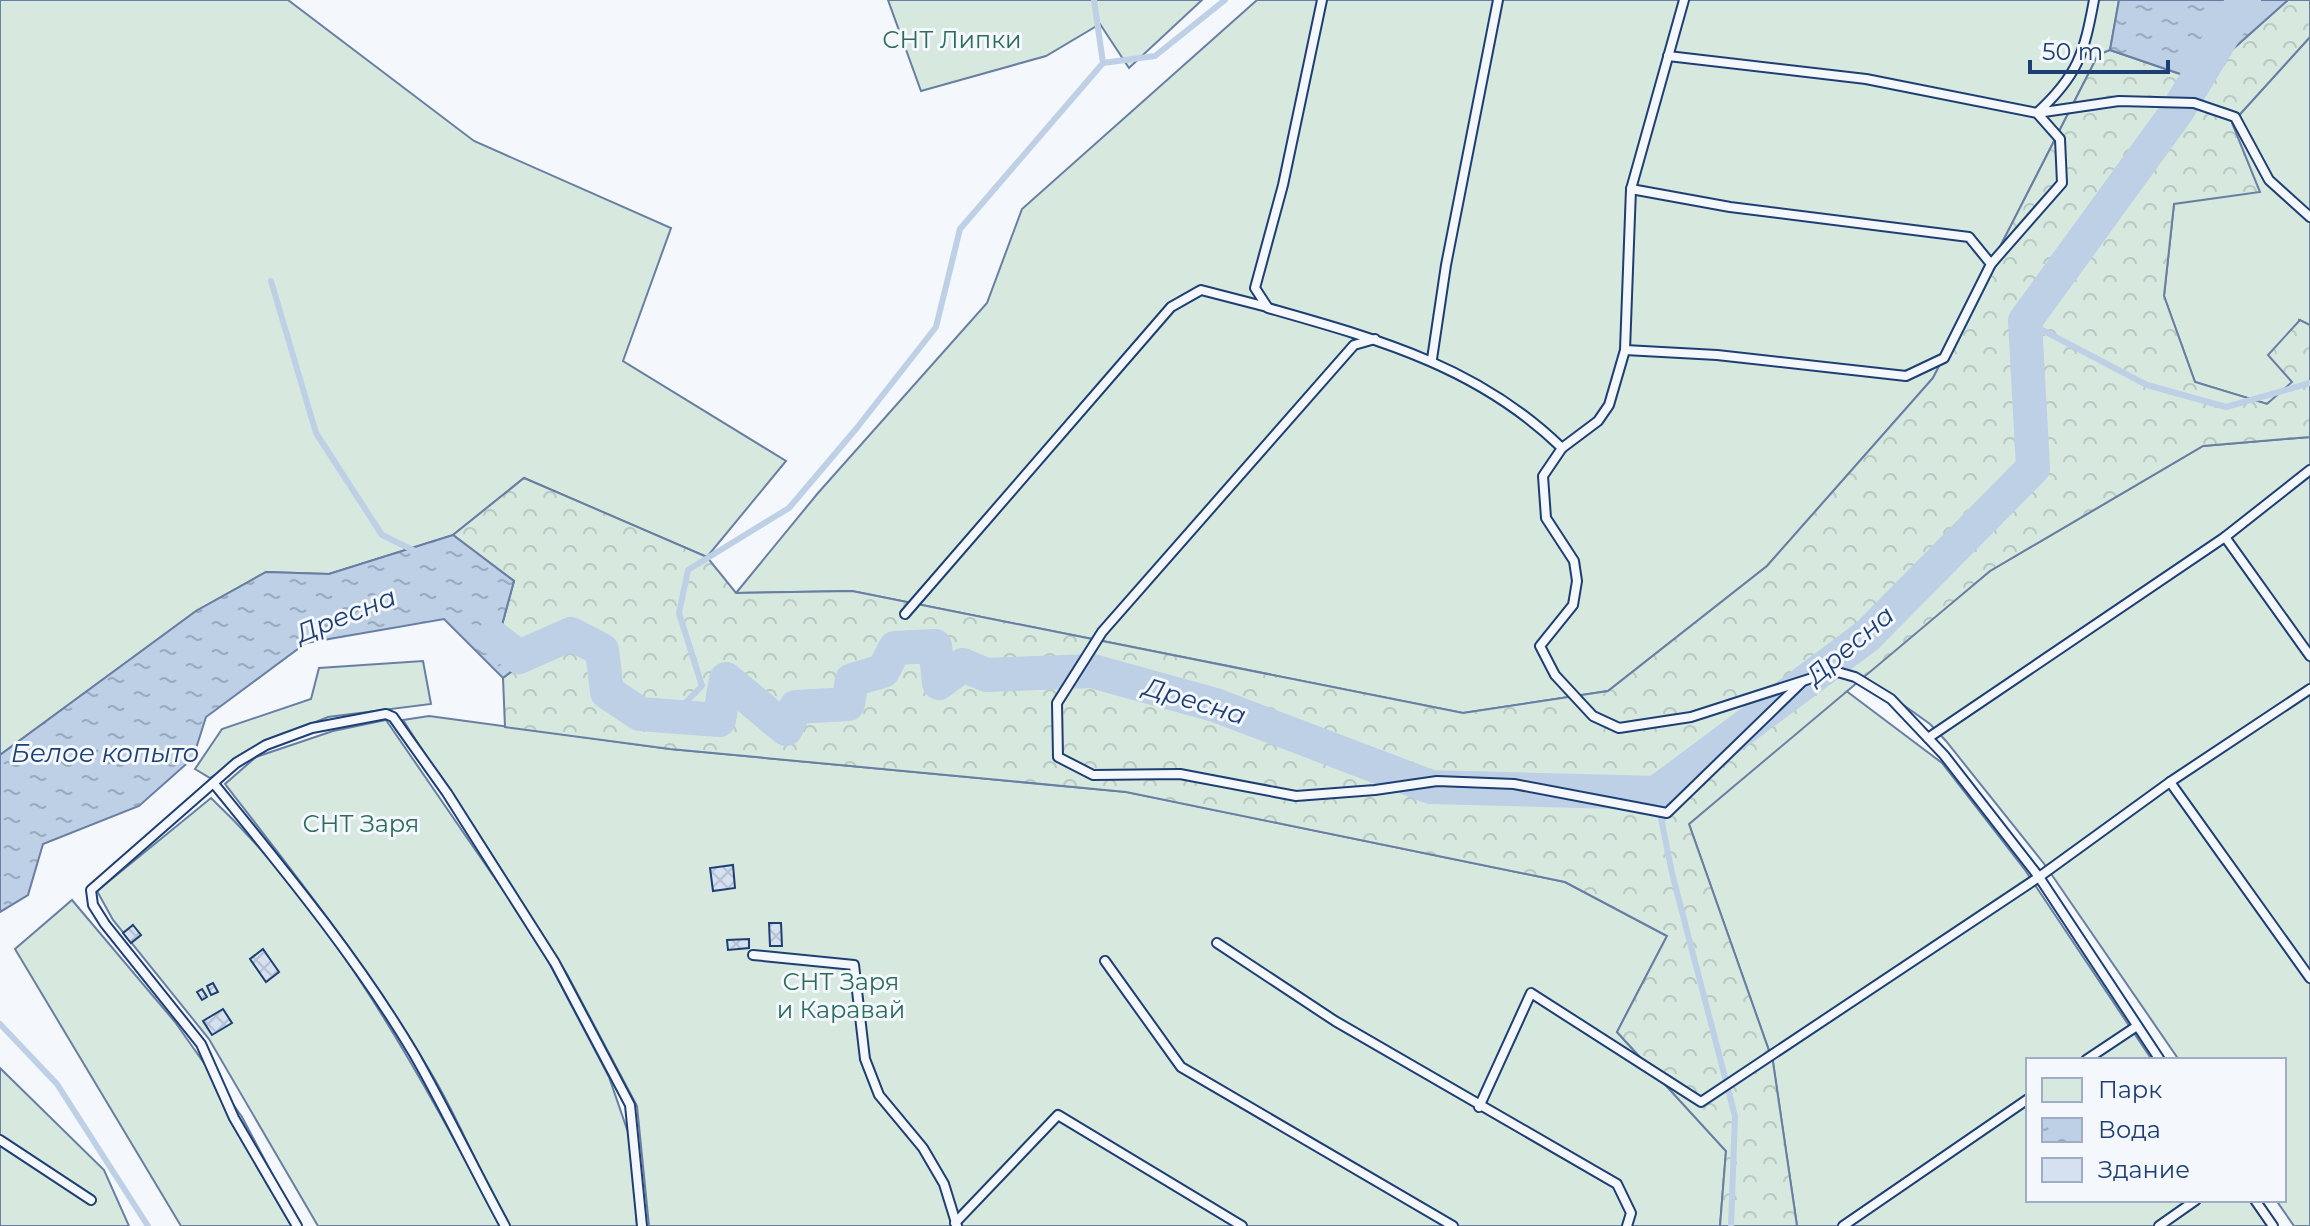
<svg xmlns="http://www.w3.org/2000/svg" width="2310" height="1226" viewBox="0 0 2310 1226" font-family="Montserrat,sans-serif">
	<defs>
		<pattern id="forest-crowns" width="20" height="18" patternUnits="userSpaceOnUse" patternTransform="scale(2)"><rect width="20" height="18" fill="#d7e8df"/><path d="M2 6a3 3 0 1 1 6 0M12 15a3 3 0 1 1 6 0" fill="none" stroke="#b8c8c3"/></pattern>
		<pattern id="water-ripples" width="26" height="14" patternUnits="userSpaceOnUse" patternTransform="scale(2)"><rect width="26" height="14" fill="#bed0e5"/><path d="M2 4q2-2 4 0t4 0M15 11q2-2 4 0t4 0" fill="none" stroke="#9aaabe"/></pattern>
		<pattern id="building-cross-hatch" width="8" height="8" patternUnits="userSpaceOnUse" patternTransform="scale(2)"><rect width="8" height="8" fill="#d5e0f0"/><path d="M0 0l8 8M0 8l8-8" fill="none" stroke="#b6c1d1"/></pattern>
	</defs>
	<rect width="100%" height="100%" fill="#f4f7fb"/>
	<g fill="#d7e8df" stroke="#687fa3" stroke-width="2">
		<path d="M0,0H288L474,141L671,228L623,361L786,461L707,557L524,478L453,535L329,574L266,572L196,611L0,755Z"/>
		<path d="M888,0H1202L1129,68L1100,24L1046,56L921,91Z"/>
		<path d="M1257,0H2119L2110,50L2098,55L1933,378L1767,566L1608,691L1463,713L852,591L736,593L818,493L987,303L1022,209Z"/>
		<path d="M2310,37V325L2299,320L2292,383L2267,404L2195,382L2164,296L2174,204L2232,123Z"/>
		<path d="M2310,437V1226H2294L2276,1200H2284V1060H2179L2045,865L1946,741L1930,724L1863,676L1990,571L2203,446Z"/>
		<path d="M423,661L431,704L328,717L268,741L210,778L195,769L222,729L311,699L319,668Z"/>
		<path d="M1845,690L1942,763L2025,870L2152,1060H2028V1200H2250L2267,1226H1797L1773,1062L1689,824Z"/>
		<path d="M429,716L670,749L1127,792L1565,882L1667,936L1617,1032L1726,1151L1720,1226H649L637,1106L567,974L403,720Z"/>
		<path d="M386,720L536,938L609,1077L631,1141L637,1226H509C482,1178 462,1126 434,1078C374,975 299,879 225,784L256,757L333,731Z"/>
		<path d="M211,798C335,915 421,1076 500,1226H318L209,1039L113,920L97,891Z"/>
		<path d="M72,900L175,1022L242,1117L300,1226H181L15,949Z"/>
		<path d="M0,1068L104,1170L129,1226H0Z"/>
	</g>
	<path fill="url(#forest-crowns)" stroke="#687fa3" stroke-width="2" d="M2288,0H2310V37L2232,123L2260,192L2174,204L2164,296L2195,382L2267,404L2292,382L2268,355L2300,320L2310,325V437L2203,446L1990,571L1689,824L1773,1062L1797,1226H1720L1726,1151L1617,1032L1667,936L1565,882L1126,792L670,749L505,727L503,678L534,654L502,625L514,581L453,535L524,478L707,557L736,593L852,591L1463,713L1608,691L1767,566L1933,378L2098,55L2110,50L2198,80Z"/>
	<g fill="url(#water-ripples)" stroke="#687fa3" stroke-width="2">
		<path d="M2119,0H2288L2198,80L2110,50Z"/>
		<path d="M453,535L514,581L502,625L534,654L503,678L444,619L306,643L206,717L193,758L139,806L43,844L28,895L0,912V755L196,611L266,572L329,574Z"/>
	</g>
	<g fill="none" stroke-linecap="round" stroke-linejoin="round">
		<g stroke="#bed0e5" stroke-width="6">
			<path d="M1103,63L1155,56L1225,0"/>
			<path d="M271,281L316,433L382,535L415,551"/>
			<path d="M2025,321L2147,385L2226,407L2310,383"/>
			<path d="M672,716L702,686L679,613L688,570L789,508L856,429L936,327L960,229L1103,63L1094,0"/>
			<path d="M1656,793L1672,873L1735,1116L1731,1226"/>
			<path d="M0,1024L57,1084L148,1226"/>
		</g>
		<path stroke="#bed0e5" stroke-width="34" d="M493,637L519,657L571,634L602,650L607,692L640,714L719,720L726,679L786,729L796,707L848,704L852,680L883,671L895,648L935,646L939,683L963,665L986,675L1092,671L1215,705L1431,787L1656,793L1867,636L2033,468L2025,321L2178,110L2244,0"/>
	</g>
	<g fill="url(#building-cross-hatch)" stroke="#1d3f73" stroke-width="2">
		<path d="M733,865L735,888L713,891L710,868Z"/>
		<path d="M769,923H781L782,946H770Z"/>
		<path d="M133,925L141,935L131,943L123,933Z"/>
		<path d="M749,939V948L728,950L727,940Z"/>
		<path d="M263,949L279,972L266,982L250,959Z"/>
		<path d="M213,983L218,992L211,995L207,986Z"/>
		<path d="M202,989L207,997L202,1000L197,992Z"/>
		<path d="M223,1009L232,1023L212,1035L203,1021Z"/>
	</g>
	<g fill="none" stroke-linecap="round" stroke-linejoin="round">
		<g stroke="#1d3f73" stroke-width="12">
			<g id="service">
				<path d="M1322,0L1283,185L1255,288L1268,308C1377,339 1478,366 1562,448"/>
				<path d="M1684,0L1631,189L1625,350L1609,405L1598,421L1562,448L1543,476L1546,518L1574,561L1577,581L1573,605L1540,646L1555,675L1593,716L1619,728L1691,717L1834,671L1855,677L1891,699L1944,755L2039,877L2160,1060"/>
				<path d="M2094,0C2084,54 2078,75 2037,113L2119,101L2194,103L2235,117L2269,180L2310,217"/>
				<path d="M1668,56L1866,79L2037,113L2060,139L2062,183L1991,264"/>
				<path d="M1375,339L1354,345L1102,632L1057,703L1058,757L1093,775L1180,774L1296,796L1375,790L1437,781L1514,784L1667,813L1802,682"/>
				<path d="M1625,350L1717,355L1906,376L1944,358L1991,264L1969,237L1730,207L1631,189"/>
				<path d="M1432,359L1446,265L1498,0"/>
				<path d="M2225,537L2310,470"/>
				<path d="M905,614L1171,307L1201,290L1267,307"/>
				<path d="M1928,738L2225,537L2310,656"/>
				<path d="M2170,782L2310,689"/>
				<path d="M215,785C285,871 357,958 414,1054C446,1110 474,1169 505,1226"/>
				<path d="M1217,943L1335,1021L1617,1184L1631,1213L1627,1226"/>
				<path d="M753,955L854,965L865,1059L879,1095L923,1148L944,1184L957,1226"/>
				<path d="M1105,961L1181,1067L1453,1226"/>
				<path d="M2086,1060L2137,1026"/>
				<path d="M1479,1107L1531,993L1701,1102L2039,877L2170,782L2310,978"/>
				<path d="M0,1140L91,1200"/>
				<path d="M2255,1200L2273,1226"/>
				<path d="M955,1223L1058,1115L1242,1226"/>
				<path d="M297,1226L234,1118L201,1044L105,924L93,905L91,890L236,763L266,745L312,728L386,714L393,717L447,793L555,963L630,1105L642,1226"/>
				<path d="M1843,1226L2028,1099"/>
				<path d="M2159,1226L2196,1200"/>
			</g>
		</g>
		<use href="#service" stroke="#f4f7fb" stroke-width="8"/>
	</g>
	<g text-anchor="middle" stroke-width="6" stroke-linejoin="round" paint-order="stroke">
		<g font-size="24" fill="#2c6c60" stroke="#f4f7fb">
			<text x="952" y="48">СНТ Липки</text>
			<text x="361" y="832">СНТ Заря</text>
			<text x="841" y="990">СНТ Заря<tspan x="841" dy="28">и Каравай</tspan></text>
		</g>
		<g font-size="26" font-style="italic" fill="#1d3f73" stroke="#f4f7fb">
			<text transform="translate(346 615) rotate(-22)" y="9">Дресна</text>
			<text transform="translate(1850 645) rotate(-40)" y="9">Дресна</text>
			<text transform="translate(1195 701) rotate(17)" y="9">Дресна</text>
			<text x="105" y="762">Белое копыто</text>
		</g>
	</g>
	<rect x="2026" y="1058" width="260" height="144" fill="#f4f7fb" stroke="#9eadc5" stroke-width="2"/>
	<rect x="2042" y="1078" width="40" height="24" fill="#d7e8df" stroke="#9eadc5" stroke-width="2"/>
	<text x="2098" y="1098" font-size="24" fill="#1d3f73">Парк</text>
	<rect x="2042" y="1118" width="40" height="24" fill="url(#water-ripples)" stroke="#9eadc5" stroke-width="2"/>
	<text x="2098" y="1138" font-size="24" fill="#1d3f73">Вода</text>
	<rect x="2042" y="1158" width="40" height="24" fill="#d5e0f0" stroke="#9eadc5" stroke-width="2"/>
	<text x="2098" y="1178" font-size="24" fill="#1d3f73">Здание</text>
	<path d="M2030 60v12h138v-12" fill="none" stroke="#1d3f73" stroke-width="4"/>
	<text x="2042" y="60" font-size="24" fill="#1d3f73" stroke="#f4f7fb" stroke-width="6" paint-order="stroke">50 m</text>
</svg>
